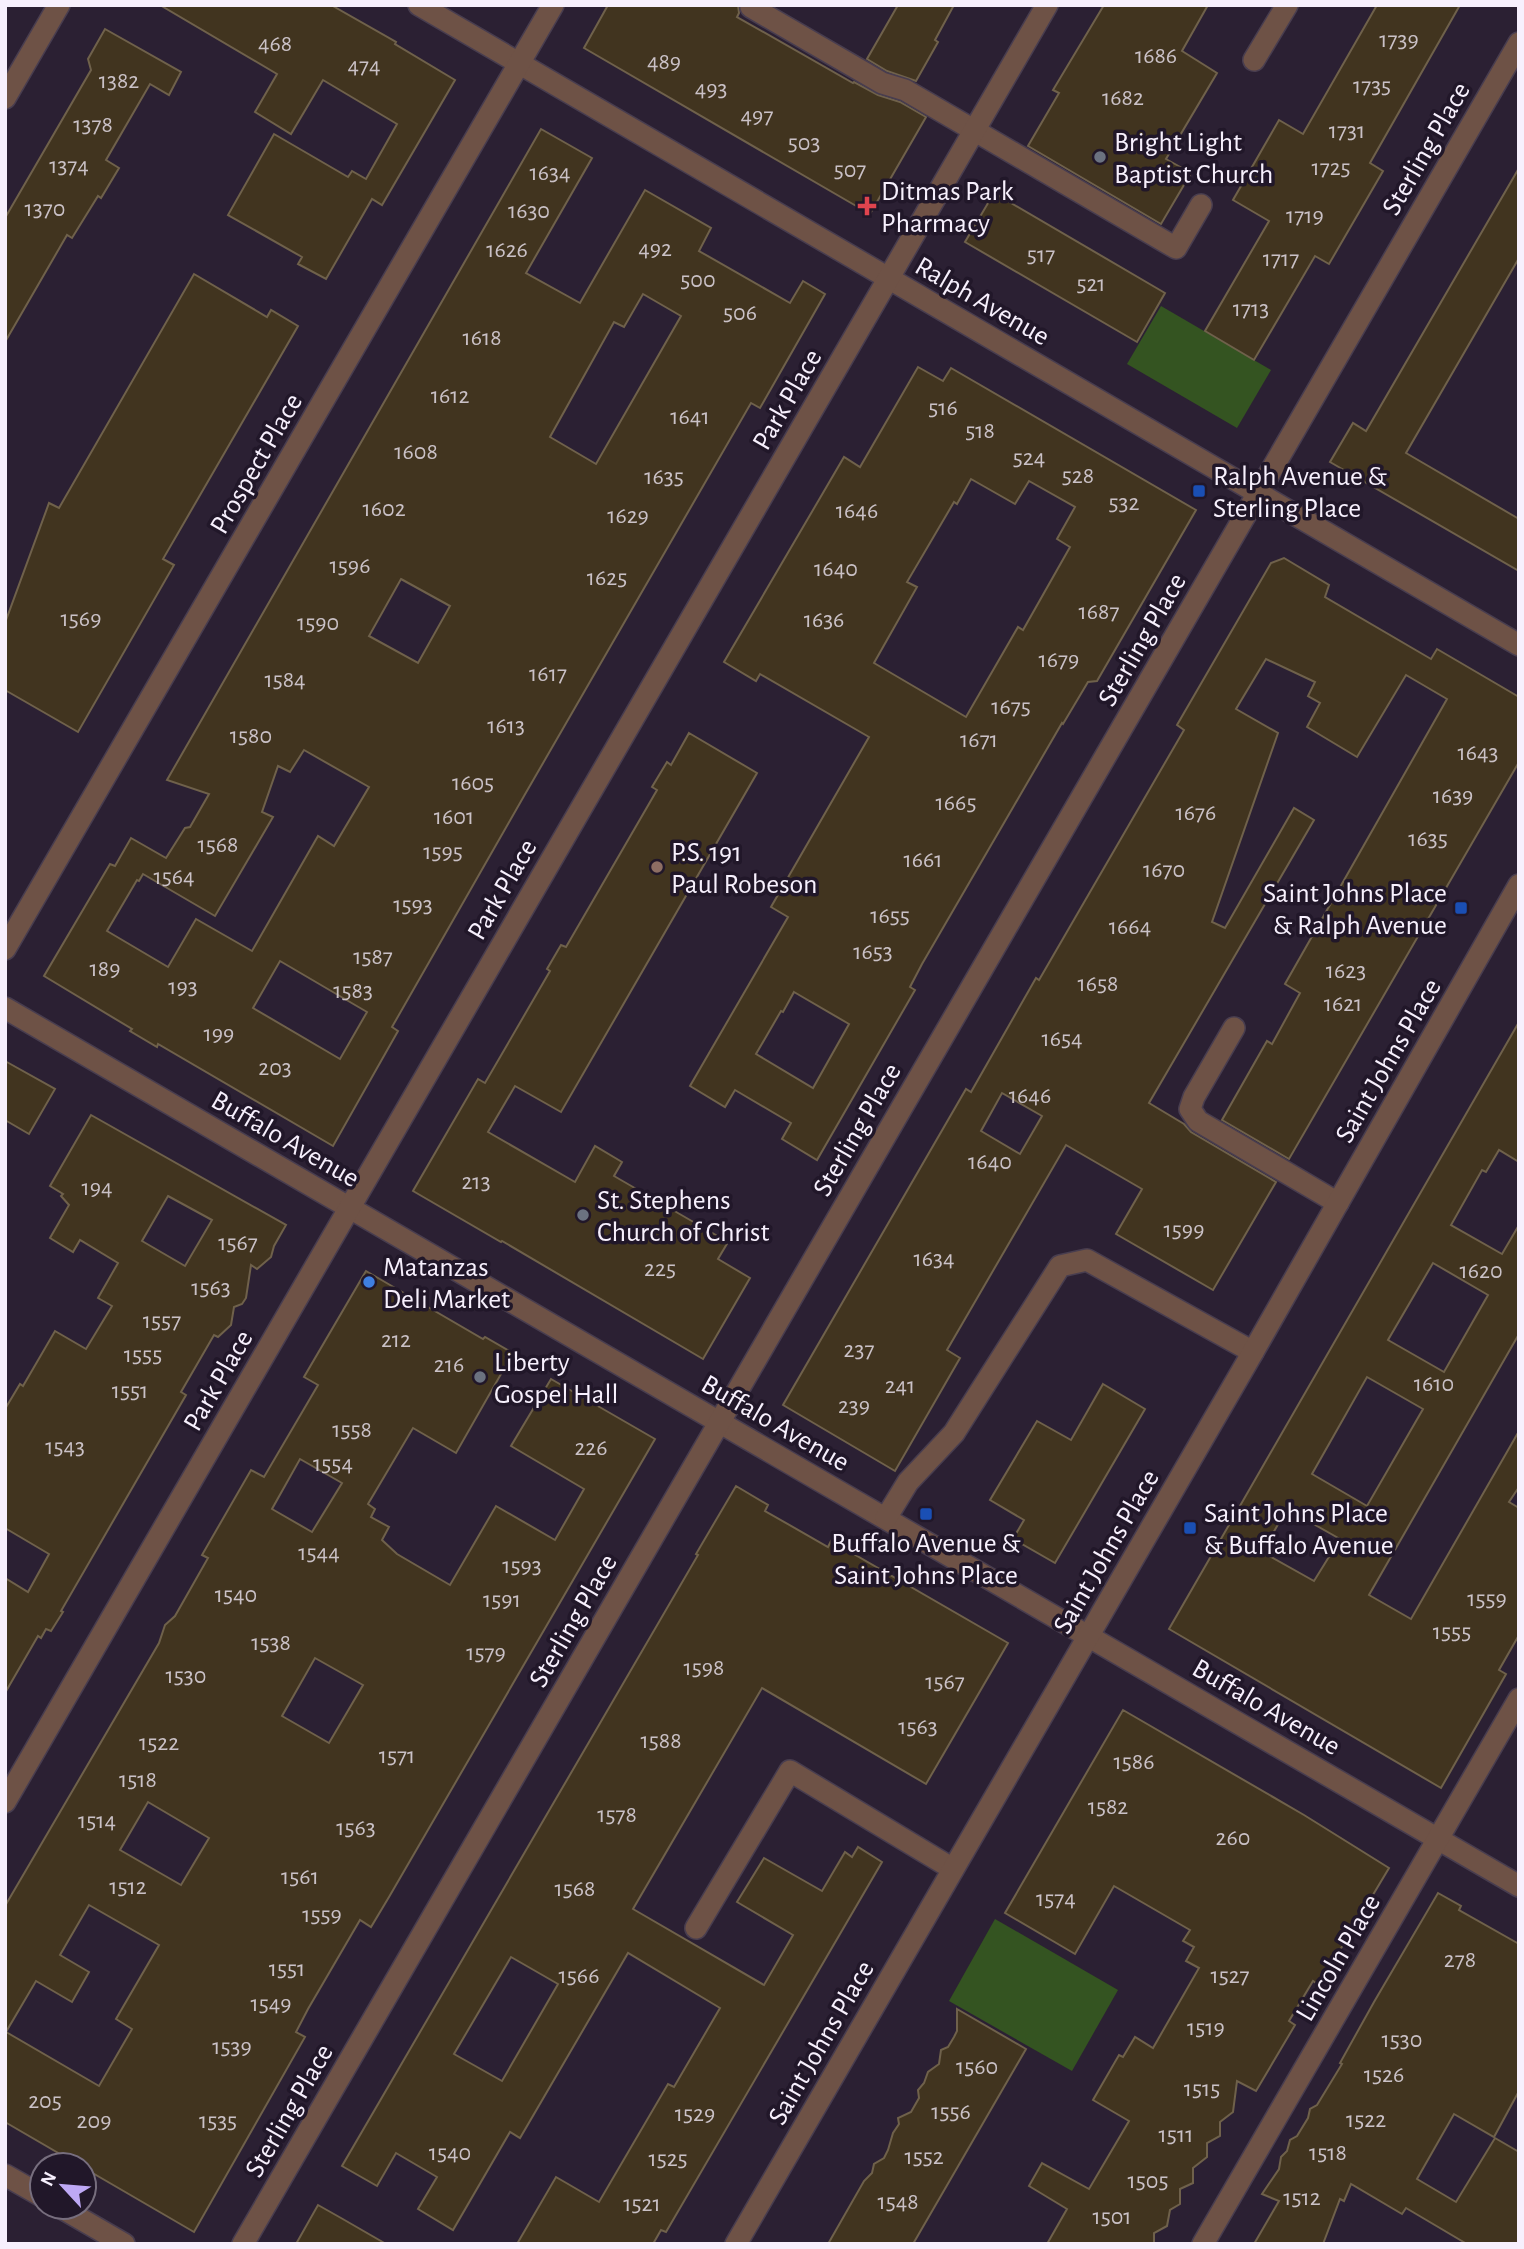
<svg xmlns="http://www.w3.org/2000/svg" width="1524" height="2249" viewBox="0 0 1524 2249" font-family="'Alegreya Sans',sans-serif">
	<rect width="100%" height="100%" fill="#2b2033"/>
	<g fill="#345421">
		<path d="M1161,306L1271,370L1237,428L1127,364Z"/>
		<path d="M995,1919L1118,1990L1072,2071L949,2001Z"/>
	</g>
	<g fill="#41341f" stroke="#6f614b" stroke-width="2" fill-rule="evenodd">
		<path d="M160,5H331L396,42L395,44L455,80L382,205L372,199L326,279L298,264L302,257L228,215L274,134L348,177L352,171L366,179L397,124L323,80L291,134L255,112L277,74Z"/>
		<path d="M608,5H738L739,13L737,17L853,83L854,82L878,95L900,102L926,117L870,214L584,48Z"/>
		<path d="M898,5H954L935,40L938,42L916,81L887,71L867,59Z"/>
		<path d="M1104,5H1208L1182,51L1217,73L1166,159L1191,173L1161,224L1028,146L1059,93L1053,90Z"/>
		<path d="M1377,5H1460L1370,163L1383,171L1329,264L1315,256L1254,360L1205,331L1269,221L1233,200L1279,120L1303,134Z"/>
		<path d="M105,29L181,72L169,95L150,84L106,160L119,168L101,198L98,196L72,238L67,235L5,342V218L91,70L88,59Z"/>
		<path d="M541,129L592,158L526,273L580,303L645,190L711,228L699,251L790,303L803,281L825,294L760,408L751,403L524,796L392,1027L398,1031L333,1146L158,1044L157,1047L130,1031L132,1029L44,976L110,864L115,866L131,838L166,858L185,828L190,827L209,794L167,780ZM643,294L681,316L596,464L550,437L614,322L624,327ZM401,579L450,606L418,663L369,636ZM304,750L369,787L334,846L318,836L252,951L196,919L168,967L107,931L137,880L139,881L143,874L215,916L273,817L262,812L278,766L290,772ZM280,961L367,1012L340,1059L253,1008Z"/>
		<path d="M1519,168V258L1406,453L1519,519V571L1330,462L1353,423L1366,431Z"/>
		<path d="M994,193L1165,293L1137,342L965,242Z"/>
		<path d="M194,274L267,317L271,310L298,326L163,559L174,565L78,732L5,690V623L49,503L59,508Z"/>
		<path d="M918,367L943,381L951,368L1196,510L1097,681L1088,682L1063,724L1062,723L922,964L910,987L915,990L817,1160L782,1139L791,1123L735,1090L725,1107L690,1086L788,917L771,907L869,737L760,674L756,681L724,662L844,457L860,467ZM971,479L1015,504L1029,481L1075,507L1057,539L1070,547L1023,630L1018,627L966,717L874,663L917,587L907,582L954,502L957,504ZM794,992L849,1024L813,1088L756,1054L781,1011L783,1012Z"/>
		<path d="M1284,558L1329,585L1325,597L1431,659L1437,649L1519,697V762L1289,1159L1222,1120L1267,1041L1272,1044L1300,993L1285,984L1447,699L1406,675L1357,757L1307,727L1320,703L1308,696L1315,682L1266,659L1236,709L1278,733L1212,922L1225,928L1294,808L1314,820L1149,1103L1184,1124L1191,1132L1276,1182L1213,1290L1116,1234L1142,1189L1066,1145L947,1350L960,1358L895,1471L783,1405L966,1089L971,1092L1036,978L1039,980L1079,911L1184,730L1177,725L1271,563ZM1002,1093L1042,1116L1020,1154L981,1131Z"/>
		<path d="M689,733L757,773L561,1112L515,1086L488,1132L575,1182L595,1146L622,1162L614,1176L728,1242L718,1259L750,1278L703,1359L502,1241L501,1242L413,1191L478,1079L485,1083L550,971L547,969L561,945L566,947L657,790L652,787L667,762L671,765Z"/>
		<path d="M1519,1022V1162L1499,1150L1486,1172L1482,1170L1451,1225L1502,1254L1519,1225V1334L1369,1595L1411,1619L1519,1431V1487L1509,1502L1519,1508V1635L1499,1670L1506,1674L1441,1788L1169,1629ZM1433,1263L1488,1295L1444,1372L1388,1340ZM1367,1377L1423,1409L1367,1506L1312,1474ZM1287,1509L1340,1539L1314,1581L1262,1552Z"/>
		<path d="M5,1061L55,1089L29,1134L5,1120Z"/>
		<path d="M91,1115L286,1225L274,1246L271,1257L257,1269L251,1265L246,1298L242,1304L234,1307L231,1325L218,1337L214,1335L181,1392L186,1395L61,1611L63,1612L51,1631L46,1629L41,1638L38,1636L5,1693V1578L28,1592L49,1554L5,1528V1409L20,1384L23,1386L55,1331L86,1349L112,1306L98,1298L118,1263L80,1240L73,1252L50,1238L69,1205L61,1196L63,1194L50,1186ZM168,1196L212,1220L185,1266L142,1241Z"/>
		<path d="M366,1271L483,1339L485,1337L513,1353L456,1453L413,1428L368,1504L375,1509L371,1517L389,1527L382,1540L397,1554L450,1585L496,1506L555,1540L584,1489L511,1446L551,1379L655,1439L389,1897L371,1927L360,1920L308,2009L296,2032L305,2037L194,2232L84,2168V2165H79L5,2122V1906L159,1643L165,1625L175,1616L208,1558L202,1555L251,1470L264,1477L301,1414L318,1385L304,1377ZM300,1459L342,1483L312,1532L272,1509ZM315,1658L363,1685L329,1743L282,1716ZM148,1802L209,1838L181,1885L120,1850ZM89,1905L159,1945L116,2019L132,2029L99,2086L6,2032L36,1981L72,2002L89,1972L60,1955Z"/>
		<path d="M1103,1384L1145,1409L1055,1563L1013,1539L1024,1520L990,1500L1037,1421L1071,1440Z"/>
		<path d="M736,1486L768,1505L765,1511L828,1547L831,1541L1008,1643L926,1784L762,1688L633,1909L764,1985L793,1935L737,1902L764,1858L822,1891L845,1852L852,1857L858,1847L882,1862L666,2232L661,2230L653,2244H517L556,2177L599,2202L668,2084L674,2087L720,2008L628,1953L520,2138L510,2132L453,2230L418,2209L437,2177L396,2153L377,2186L342,2166L698,1555L696,1554ZM511,1957L558,1984L502,2081L454,2054Z"/>
		<path d="M1123,1710L1304,1815L1389,1868L1319,1985L1313,1981L1289,2021L1295,2025L1256,2091L1237,2081L1233,2112L1220,2122V2136L1207,2143V2157L1193,2168V2183L1180,2189V2204L1170,2210L1167,2226L1154,2233V2244H1047L1067,2209L1029,2186L1042,2163L1089,2189L1129,2121L1093,2100L1119,2055L1123,2057L1135,2037L1153,2048L1199,1968L1186,1961L1194,1947L1183,1941L1190,1930L1114,1886L1075,1954L1005,1913Z"/>
		<path d="M1438,1893L1461,1906L1459,1910L1519,1944V2091L1494,2137L1454,2114L1417,2179L1456,2202L1495,2138L1519,2152V2244H1467L1406,2208L1402,2214L1351,2184L1344,2201L1340,2199L1323,2244H1254L1279,2201L1262,2194L1279,2169L1281,2157L1287,2151L1290,2140L1297,2136L1308,2118L1310,2109L1317,2105L1342,2064L1340,2063L1374,2002Z"/>
		<path d="M957,2009L1026,2049L913,2244H828L864,2181L872,2173L874,2164L884,2158L888,2150L893,2133L899,2124L898,2118L911,2112L919,2098L918,2090L924,2083L928,2072L939,2064L941,2050L948,2047L954,2037L957,2031Z"/>
		<path d="M318,2205L341,2218L386,2244H296Z"/>
	</g>
	<g fill="none" stroke-linecap="round" stroke-linejoin="round">
		<g stroke="#483d4f" stroke-width="24">
			<g id="minor">
				<path d="M419,5L1519,645"/>
				<path d="M751,7L882,83L905,90L1176,248L1201,205"/>
				<path d="M1254,60L1287,5"/>
				<path d="M5,98L59,5"/>
				<path d="M5,949L553,5"/>
				<path d="M5,1008L1519,1886"/>
				<path d="M1234,1028L1194,1097L1190,1109L1198,1121L1338,1203"/>
				<path d="M886,1518L908,1482L954,1433L1060,1266L1087,1260L1253,1352"/>
				<path d="M5,1802L1047,5"/>
				<path d="M696,1928L790,1771L953,1869"/>
				<path d="M5,2175L42,2196"/>
				<path d="M60,2207L124,2244"/>
				<path d="M243,2244L1519,43"/>
				<path d="M736,2244L1253,1352L1519,885"/>
				<path d="M1203,2244L1519,1699"/>
			</g>
		</g>
		<use href="#minor" stroke="#6e5246" stroke-width="21"/>
	</g>
	<g fill="#6b7280" stroke="#211729" stroke-width="2.5">
		<circle cx="1100" cy="157" r="7"/>
		<circle cx="583" cy="1215" r="7"/>
		<circle cx="480" cy="1377" r="7"/>
	</g>
	<path fill="#e0444e" stroke="#211729" stroke-width="2.5" d="M863.5 195.5h7v7h7v7h-7v7h-7v-7h-7v-7h7z"/>
	<g fill="#1a4fb4" stroke="#211729" stroke-width="2.5">
		<rect x="1192" y="484" width="14" height="14" rx="3.5"/>
		<rect x="1454" y="901" width="14" height="14" rx="3.5"/>
		<rect x="919" y="1507" width="14" height="14" rx="3.5"/>
		<rect x="1183" y="1521" width="14" height="14" rx="3.5"/>
	</g>
	<circle fill="#8d6e63" stroke="#211729" stroke-width="2.5" cx="657" cy="867" r="7"/>
	<circle fill="#3f7fe0" stroke="#211729" stroke-width="2.5" cx="369" cy="1282" r="7"/>
	<g text-anchor="middle" stroke-width="7" stroke-linejoin="round" paint-order="stroke">
		<g font-size="24" fill="#cac1c6">
			<text x="1399" y="47">1739</text>
			<text x="275" y="51">468</text>
			<text x="1156" y="63">1686</text>
			<text x="664" y="69">489</text>
			<text x="364" y="73">474</text>
			<text x="119" y="88">1382</text>
			<text x="1372" y="93">1735</text>
			<text x="711" y="96">493</text>
			<text x="1123" y="105">1682</text>
			<text x="757" y="123">497</text>
			<text x="93" y="132">1378</text>
			<text x="1347" y="138">1731</text>
			<text x="804" y="150">503</text>
			<text x="69" y="173">1374</text>
			<text x="1331" y="175">1725</text>
			<text x="850" y="177">507</text>
			<text x="550" y="180">1634</text>
			<text x="45" y="216">1370</text>
			<text x="529" y="218">1630</text>
			<text x="1305" y="223">1719</text>
			<text x="655" y="256">492</text>
			<text x="507" y="257">1626</text>
			<text x="1041" y="262">517</text>
			<text x="1281" y="266">1717</text>
			<text x="698" y="287">500</text>
			<text x="1091" y="291">521</text>
			<text x="1251" y="316">1713</text>
			<text x="740" y="320">506</text>
			<text x="482" y="345">1618</text>
			<text x="450" y="403">1612</text>
			<text x="943" y="415">516</text>
			<text x="690" y="424">1641</text>
			<text x="980" y="438">518</text>
			<text x="416" y="459">1608</text>
			<text x="1029" y="465">524</text>
			<text x="1078" y="483">528</text>
			<text x="664" y="484">1635</text>
			<text x="1124" y="510">532</text>
			<text x="384" y="516">1602</text>
			<text x="857" y="518">1646</text>
			<text x="628" y="523">1629</text>
			<text x="350" y="573">1596</text>
			<text x="836" y="576">1640</text>
			<text x="607" y="585">1625</text>
			<text x="1099" y="619">1687</text>
			<text x="81" y="626">1569</text>
			<text x="824" y="627">1636</text>
			<text x="318" y="630">1590</text>
			<text x="1059" y="667">1679</text>
			<text x="548" y="681">1617</text>
			<text x="285" y="687">1584</text>
			<text x="1011" y="714">1675</text>
			<text x="506" y="733">1613</text>
			<text x="251" y="743">1580</text>
			<text x="979" y="747">1671</text>
			<text x="1478" y="760">1643</text>
			<text x="473" y="790">1605</text>
			<text x="1453" y="803">1639</text>
			<text x="956" y="810">1665</text>
			<text x="1196" y="820">1676</text>
			<text x="454" y="824">1601</text>
			<text x="1428" y="846">1635</text>
			<text x="218" y="852">1568</text>
			<text x="443" y="859">1595</text>
			<text x="923" y="867">1661</text>
			<text x="1164" y="877">1670</text>
			<text x="174" y="884">1564</text>
			<text x="413" y="912">1593</text>
			<text x="890" y="923">1655</text>
			<text x="1130" y="934">1664</text>
			<text x="873" y="959">1653</text>
			<text x="373" y="964">1587</text>
			<text x="105" y="976">189</text>
			<text x="1346" y="978">1623</text>
			<text x="1098" y="991">1658</text>
			<text x="183" y="994">193</text>
			<text x="353" y="998">1583</text>
			<text x="1343" y="1011">1621</text>
			<text x="219" y="1041">199</text>
			<text x="1062" y="1046">1654</text>
			<text x="275" y="1075">203</text>
			<text x="1030" y="1103">1646</text>
			<text x="990" y="1169">1640</text>
			<text x="476" y="1189">213</text>
			<text x="97" y="1195">194</text>
			<text x="1184" y="1237">1599</text>
			<text x="238" y="1250">1567</text>
			<text x="934" y="1266">1634</text>
			<text x="660" y="1276">225</text>
			<text x="1481" y="1278">1620</text>
			<text x="211" y="1295">1563</text>
			<text x="162" y="1328">1557</text>
			<text x="396" y="1347">212</text>
			<text x="859" y="1357">237</text>
			<text x="143" y="1362">1555</text>
			<text x="449" y="1372">216</text>
			<text x="1434" y="1391">1610</text>
			<text x="900" y="1393">241</text>
			<text x="130" y="1398">1551</text>
			<text x="854" y="1413">239</text>
			<text x="352" y="1437">1558</text>
			<text x="65" y="1454">1543</text>
			<text x="591" y="1455">226</text>
			<text x="333" y="1471">1554</text>
			<text x="319" y="1560">1544</text>
			<text x="522" y="1573">1593</text>
			<text x="236" y="1602">1540</text>
			<text x="1487" y="1606">1559</text>
			<text x="502" y="1607">1591</text>
			<text x="1452" y="1639">1555</text>
			<text x="271" y="1650">1538</text>
			<text x="486" y="1660">1579</text>
			<text x="704" y="1675">1598</text>
			<text x="186" y="1683">1530</text>
			<text x="945" y="1689">1567</text>
			<text x="918" y="1734">1563</text>
			<text x="661" y="1748">1588</text>
			<text x="159" y="1750">1522</text>
			<text x="397" y="1763">1571</text>
			<text x="1134" y="1769">1586</text>
			<text x="138" y="1787">1518</text>
			<text x="1108" y="1814">1582</text>
			<text x="617" y="1822">1578</text>
			<text x="97" y="1828">1514</text>
			<text x="356" y="1835">1563</text>
			<text x="1233" y="1845">260</text>
			<text x="300" y="1884">1561</text>
			<text x="128" y="1894">1512</text>
			<text x="575" y="1896">1568</text>
			<text x="1056" y="1906">1574</text>
			<text x="322" y="1922">1559</text>
			<text x="1460" y="1967">278</text>
			<text x="287" y="1976">1551</text>
			<text x="579" y="1983">1566</text>
			<text x="1230" y="1983">1527</text>
			<text x="271" y="2011">1549</text>
			<text x="1206" y="2035">1519</text>
			<text x="1402" y="2047">1530</text>
			<text x="232" y="2054">1539</text>
			<text x="977" y="2074">1560</text>
			<text x="1384" y="2082">1526</text>
			<text x="1202" y="2096">1515</text>
			<text x="45" y="2108">205</text>
			<text x="951" y="2119">1556</text>
			<text x="695" y="2121">1529</text>
			<text x="1366" y="2127">1522</text>
			<text x="94" y="2128">209</text>
			<text x="218" y="2128">1535</text>
			<text x="1176" y="2142">1511</text>
			<text x="450" y="2160">1540</text>
			<text x="1328" y="2160">1518</text>
			<text x="924" y="2164">1552</text>
			<text x="668" y="2166">1525</text>
			<text x="1148" y="2188">1505</text>
			<text x="1302" y="2205">1512</text>
			<text x="898" y="2209">1548</text>
			<text x="642" y="2211">1521</text>
			<text x="1112" y="2224">1501</text>
		</g>
		<g font-size="28" fill="#f7f0fd" stroke="#211729" text-anchor="start">
			<text x="1114" y="151">Bright Light<tspan x="1114" dy="32">Baptist Church</tspan></text>
			<text x="881" y="200">Ditmas Park<tspan x="881" dy="32">Pharmacy</tspan></text>
			<text x="1213" y="485">Ralph Avenue &amp;<tspan x="1213" dy="32">Sterling Place</tspan></text>
			<text x="671" y="861">P.S. 191<tspan x="671" dy="32">Paul Robeson</tspan></text>
			<text x="1447" y="902" text-anchor="end">Saint Johns Place<tspan x="1447" dy="32">&amp; Ralph Avenue</tspan></text>
			<text x="597" y="1209">St. Stephens<tspan x="597" dy="32">Church of Christ</tspan></text>
			<text x="383" y="1276">Matanzas<tspan x="383" dy="32">Deli Market</tspan></text>
			<text x="494" y="1371">Liberty<tspan x="494" dy="32">Gospel Hall</tspan></text>
			<text x="1204" y="1522">Saint Johns Place<tspan x="1204" dy="32">&amp; Buffalo Avenue</tspan></text>
			<text x="926" y="1552" text-anchor="middle">Buffalo Avenue &amp;<tspan x="926" dy="32">Saint Johns Place</tspan></text>
		</g>
		<g font-size="28" fill="#f7f0fd" stroke="#211729">
			<text transform="translate(1425 148) rotate(-60)" y="10">Sterling Place</text>
			<text transform="translate(983 300) rotate(30)" y="10">Ralph Avenue</text>
			<text transform="translate(786 399) rotate(-60)" y="10">Park Place</text>
			<text transform="translate(255 463) rotate(-60)" y="10">Prospect Place</text>
			<text transform="translate(1141 639) rotate(-60)" y="10">Sterling Place</text>
			<text transform="translate(501 889) rotate(-60)" y="10">Park Place</text>
			<text transform="translate(1387 1060) rotate(-60)" y="10">Saint Johns Place</text>
			<text transform="translate(856 1129) rotate(-60)" y="10">Sterling Place</text>
			<text transform="translate(286 1138) rotate(30)" y="10">Buffalo Avenue</text>
			<text transform="translate(217 1380) rotate(-60)" y="10">Park Place</text>
			<text transform="translate(776 1422) rotate(30)" y="10">Buffalo Avenue</text>
			<text transform="translate(1105 1551) rotate(-60)" y="10">Saint Johns Place</text>
			<text transform="translate(572 1620) rotate(-60)" y="10">Sterling Place</text>
			<text transform="translate(1267 1706) rotate(30)" y="10">Buffalo Avenue</text>
			<text transform="translate(1337 1957) rotate(-60)" y="10">Lincoln Place</text>
			<text transform="translate(820 2042) rotate(-60)" y="10">Saint Johns Place</text>
			<text transform="translate(288 2110) rotate(-60)" y="10">Sterling Place</text>
		</g>
	</g>
	<rect width="1524" height="2249" fill="none" stroke="#f7f0fd" stroke-width="14"/>
	<g transform="translate(63 2186) rotate(296)"><circle r="33" fill="#211729" stroke="#776e7e" stroke-width="2"/>
	<path d="M0-5L12 26L0 18L-12 26Z" fill="#bea9f5"/>
	<text y="-10" font-size="19" font-weight="bold" text-anchor="middle" fill="#f7f0fd">N</text>
	</g>
</svg>
